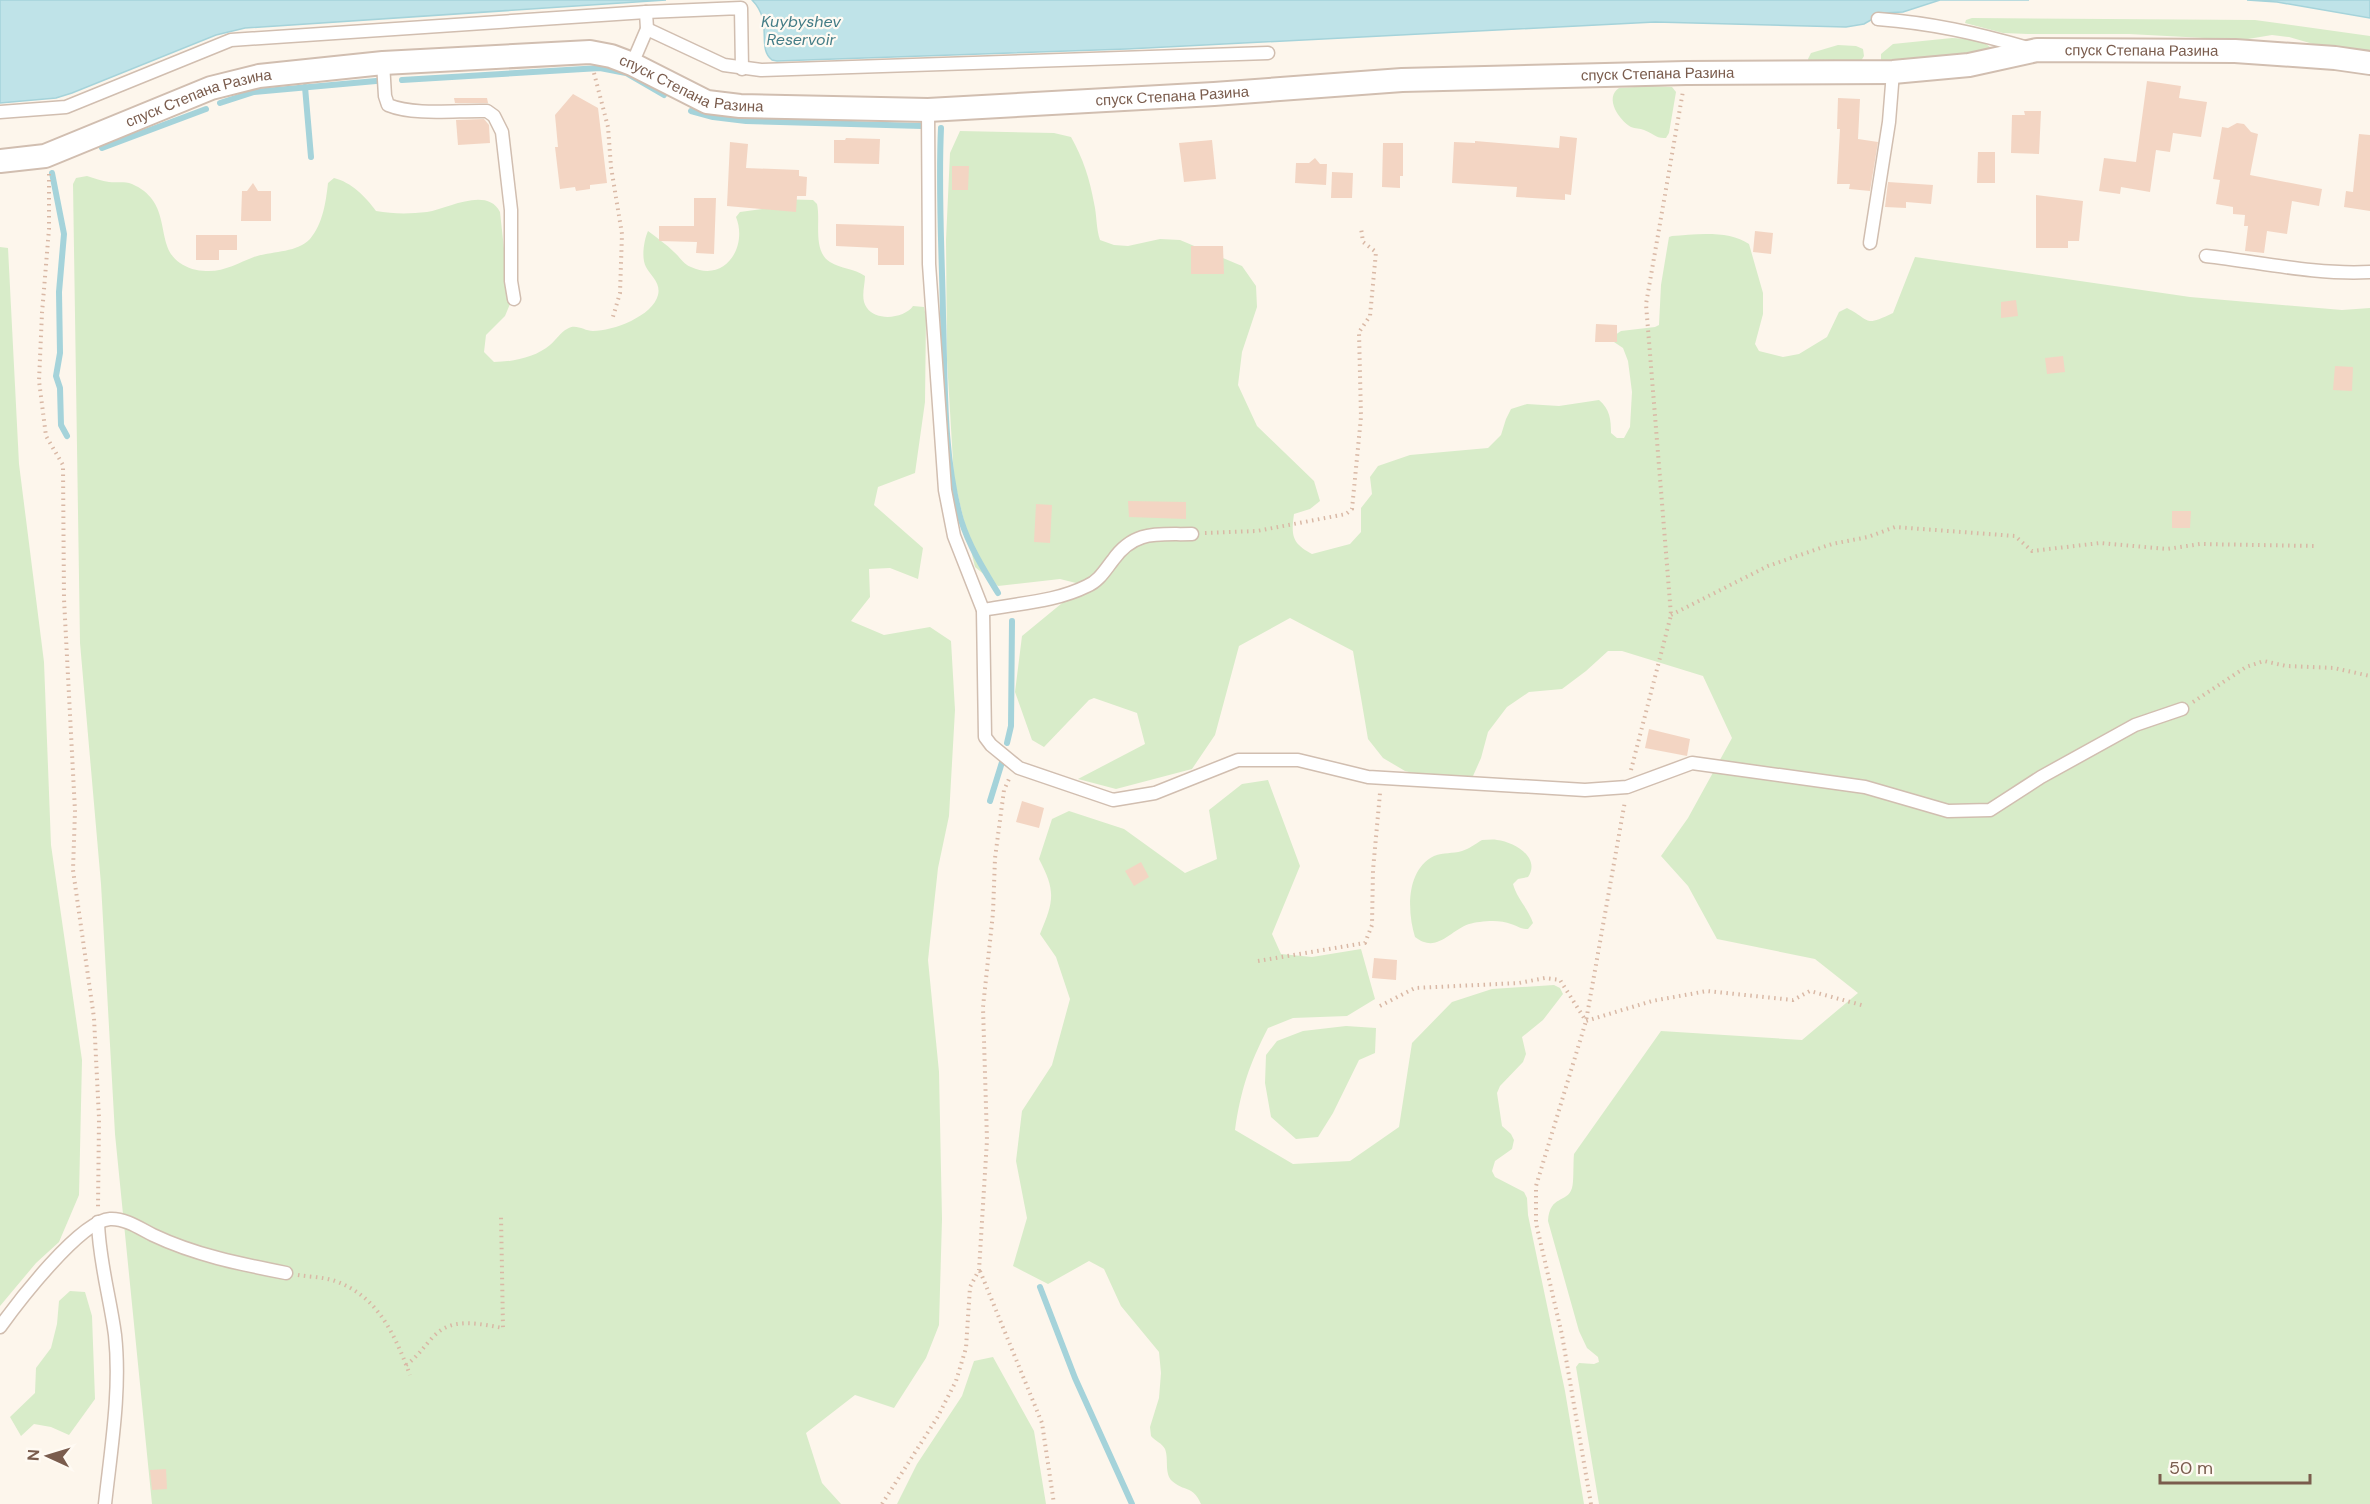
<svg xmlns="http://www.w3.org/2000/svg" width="2370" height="1504" viewBox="0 0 2370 1504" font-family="'DM Sans',sans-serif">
	<rect width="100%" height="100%" fill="#fdf6ec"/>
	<g fill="#d8ecc9">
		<path d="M1972,18L2255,20L2370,36V54L2334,50L2289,37L2272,35L2242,40L2129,34H2028L2003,33L1965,23L1966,20Z"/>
		<path d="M1952,38C1965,39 1981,39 1990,47L1985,54L1888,66L1881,61V54L1893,44Z"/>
		<path d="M1838,45L1856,46L1863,49L1864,56L1861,61L1809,63L1808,59L1811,53Z"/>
		<path d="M1651,86L1672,87L1676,92L1669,133L1666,138C1656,139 1653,133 1644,130C1640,128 1635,129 1631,127C1619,120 1604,98 1619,88Z"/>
		<path d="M960,131L1054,133L1071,137C1083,158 1090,180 1094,203C1097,216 1096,228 1100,240L1114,245L1128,246L1160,239L1180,240L1242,266L1256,286L1257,307L1242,352L1238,385L1257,426L1314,481L1320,501L1310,509L1294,514C1291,536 1292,543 1312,554L1350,544L1361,532V508L1372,494L1370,477L1378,466L1410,455L1488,448L1501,435L1506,419L1511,409L1527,404L1559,406L1599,400C1610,409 1611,420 1611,433L1617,438H1624L1630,427L1632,392L1628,361L1623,348L1614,342L1615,335L1621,331L1655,327L1659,325L1661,285L1669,237L1672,236C1695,234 1730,230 1749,244L1763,293V314L1755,344L1759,351L1783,357L1799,354L1827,337L1839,312L1847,308C1872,321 1863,327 1893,313L1915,257L2190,297L2342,310L2370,308V1504H1599L1576,1367L1579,1363L1594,1364L1599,1362L1598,1357L1587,1348L1579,1331L1548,1221C1550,1194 1567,1204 1572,1188C1574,1182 1573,1164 1574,1154L1661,1031L1802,1040L1858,993L1815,959L1717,939L1688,886L1661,856L1688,818L1732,738L1703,676L1622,651H1608L1586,671L1562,689L1529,692L1507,707L1488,732L1481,758L1473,776L1462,779L1421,775L1405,771L1383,758L1368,739L1353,651L1290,618L1239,646L1215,735L1192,769L1116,789L1078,779L1145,744L1137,713L1094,698L1089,700L1044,747L1032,740L1015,692L1022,636L1084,585L1060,579L998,586L975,567L954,479L947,360L946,240L950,153Z"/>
		<path d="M87,176C94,178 102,181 109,182C117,183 124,181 132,184C175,203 153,245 180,263C187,268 197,271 206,271C224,272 238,263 254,257C271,251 297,253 310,239C323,224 326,201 328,183L334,178C351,182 366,197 376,211C393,214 409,214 427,212C447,209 487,186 500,212L510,304L505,316L486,335L484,352L494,362C513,362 536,357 550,345C556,340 561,332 567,329C576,323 584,331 593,331C613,331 653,316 658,295C661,283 651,276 646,267C641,258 644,240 648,231C657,238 666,244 674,252C680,257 683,264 691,267C725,283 748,247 736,217L740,212L762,209L777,199L813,200L817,204C821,221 812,251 830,262C841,269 854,268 865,276C865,286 860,299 867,308C877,322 905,318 913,306L924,307L926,317L925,402L915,473L878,487L874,505L923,548L918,579L890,568L869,569L870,597L851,621L884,635L930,627L951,641L955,710L949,816L938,868L928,960L939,1072L942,1219L939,1325L926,1358L894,1408L855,1395L806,1433L822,1483L841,1504H152L115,1134L101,884L80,643L73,184L76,178Z"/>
		<path d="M0,247L8,248L19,464L44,662L51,845L82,1060L79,1195L59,1242L36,1263L0,1306Z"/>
		<path d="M1268,780L1300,866L1272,934L1281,954L1312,957L1361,949L1375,999L1347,1016L1293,1018L1268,1028C1249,1065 1241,1089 1235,1130L1293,1164L1350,1161L1399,1127L1412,1043L1452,1002L1492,989L1554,985L1560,988L1563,994L1543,1020L1522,1037L1526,1054L1523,1062L1500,1086L1497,1093L1502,1126L1511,1134L1514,1140L1512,1149L1495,1161L1492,1171L1495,1177L1524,1192L1527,1198L1528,1215L1565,1391L1584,1504H1201C1193,1485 1184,1492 1172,1481C1164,1473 1169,1459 1165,1449C1162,1443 1155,1441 1151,1436L1150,1427L1159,1398L1161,1373L1159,1352L1121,1306L1104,1269L1089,1261L1048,1284L1013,1266L1027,1218L1016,1161L1022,1111L1052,1065L1070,999L1056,957L1040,934C1054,901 1056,891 1039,859L1052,819L1069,811L1124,829L1185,873L1217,859L1209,810L1242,784Z"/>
		<path d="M1482,840C1487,840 1493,839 1497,840C1515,842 1541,858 1528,877L1518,879L1513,884C1517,899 1528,908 1533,923L1528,929C1520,929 1518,926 1511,924C1500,919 1480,921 1469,924C1449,931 1437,954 1415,937C1407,911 1406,870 1434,856C1444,852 1452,854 1462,851C1469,849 1475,844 1482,840Z"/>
		<path d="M1346,1026L1376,1028L1375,1053L1359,1060L1333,1113L1318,1137L1296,1139L1271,1117L1265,1083L1266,1055L1277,1041L1303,1031Z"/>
		<path d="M70,1291L85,1292L92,1316L95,1399L69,1435L51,1427L34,1424L21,1436L10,1417L35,1393L36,1368L51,1348L57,1324L59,1301Z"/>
		<path d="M993,1357L1034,1431L1046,1504H897L917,1464L962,1396L974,1361Z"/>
	</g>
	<g fill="#bfe3e8" stroke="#a5d3da" stroke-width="1.5">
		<path d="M0,0H666L245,28L216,35L72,93L56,98L0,103Z"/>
		<path d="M752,0H2029H1940L1903,12L1883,13L1864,24L1846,27L1655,22L1127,49L777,61L772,60C756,48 774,22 752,0Z"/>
		<path d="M2247,0H2370V18L2277,2Z"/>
	</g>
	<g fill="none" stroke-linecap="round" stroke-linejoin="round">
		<g stroke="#a5d3da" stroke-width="6">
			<path d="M402,80L600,68L626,73L664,95"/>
			<path d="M305,87L311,157"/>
			<path d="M220,103L254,92L376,81"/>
			<path d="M691,111L713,117L746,121L922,126"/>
			<path d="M941,128C938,191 942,253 943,315C945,381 943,457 961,520C969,546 984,570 998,593"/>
			<path d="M102,148L206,109"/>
			<path d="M52,173L64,234L59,292L60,353L56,376L60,388L61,425L67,436"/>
			<path d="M1007,743L1011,726L1012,621"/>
			<path d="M990,801L1003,759"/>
			<path d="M1040,1287L1075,1378L1132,1504"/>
		</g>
	</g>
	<g fill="#f3d5c3">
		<path d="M2147,81L2181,86L2179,98L2207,102L2201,137L2173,133L2170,152L2156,150L2150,192L2121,187L2120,194L2099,191L2104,158L2136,162Z"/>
		<path d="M573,94L598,108L607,183L590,185V189L576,191L575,187L560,189L555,147H558L555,115Z"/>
		<path d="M454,98H487L488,103H455Z"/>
		<path d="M1838,98L1860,99L1858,139L1878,142L1870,191L1849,189L1850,184H1837L1840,129H1837Z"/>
		<path d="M2024,111H2041L2039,154L2011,153L2012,115H2025Z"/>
		<path d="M484,119L489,125L490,143L458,145L456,120Z"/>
		<path d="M2237,123L2244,124L2251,132L2258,134L2250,175L2322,189L2319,206L2292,201L2287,234L2267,231L2264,253L2245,251L2248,226H2244L2245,215L2233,214V207L2216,204L2220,180L2213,179L2222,127L2228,128Z"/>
		<path d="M2359,134L2370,135V211L2344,207L2346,191L2353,192Z"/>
		<path d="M1560,136L1577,138L1571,195L1565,194V200L1516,197L1517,187L1452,183L1454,142L1475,143V141L1559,148Z"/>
		<path d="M846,138L880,139L879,164L834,163V140H845Z"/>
		<path d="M1212,140L1216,179L1184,182L1179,143Z"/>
		<path d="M730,142L748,144L746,168L799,170V176L807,177L806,196H797L796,212L727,206Z"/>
		<path d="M1383,143H1403V176H1400V188L1382,187Z"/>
		<path d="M1978,152H1995V183H1977Z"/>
		<path d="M1315,158L1320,164H1327L1326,185L1295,183L1296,163H1309Z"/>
		<path d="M952,166H969L968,190H952Z"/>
		<path d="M1332,172L1353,173L1352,198H1331Z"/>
		<path d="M1888,182L1933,185L1931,204L1906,202V208L1885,207Z"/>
		<path d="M253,183L258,191H271V221H241L242,191H247Z"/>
		<path d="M2036,195L2083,201L2079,241H2068V248H2036Z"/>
		<path d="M694,198H716L714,254L696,253L697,242L659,241V226H694Z"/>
		<path d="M836,224L904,226V265H878V248L836,246Z"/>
		<path d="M1755,231L1773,233L1771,254L1753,252Z"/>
		<path d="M196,235H237V250H219V260H196Z"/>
		<path d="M1191,246H1223L1224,274H1191Z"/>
		<path d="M2016,300L2018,316L2001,318V302Z"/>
		<path d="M1596,324L1617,325V342H1595Z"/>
		<path d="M2063,356L2065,372L2047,374L2045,358Z"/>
		<path d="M2335,366L2353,367L2352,391L2333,390Z"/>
		<path d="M1128,501L1186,502V519L1129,517Z"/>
		<path d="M1036,504L1052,505L1050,543L1034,542Z"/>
		<path d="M2172,511H2191L2190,528H2172Z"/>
		<path d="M1649,729L1690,739L1687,756L1645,748Z"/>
		<path d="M1022,801L1044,808L1039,828L1016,822Z"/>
		<path d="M1141,862L1149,877L1134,886L1125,871Z"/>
		<path d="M1374,958L1397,960L1396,980L1372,978Z"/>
		<path d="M166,1469L167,1489L152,1490L150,1470Z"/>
	</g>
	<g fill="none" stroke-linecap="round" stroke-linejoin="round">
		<g stroke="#d1beb0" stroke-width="15">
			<g id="service">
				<path d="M1878,19C1931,23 1976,33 2028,48"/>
				<path d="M647,29L724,65L761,70L1268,53"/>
				<path d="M383,63L385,96L388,105C415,116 458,110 487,111L494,116L502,132L511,210V281L514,299"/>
				<path d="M632,64L647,29L646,12L741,8L742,69"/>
				<path d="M928,110L929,264L945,490L954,536L983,610L985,737L991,745L1019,768L1113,800L1155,793L1238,760H1298L1368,777L1585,790L1627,787L1692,763L1865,787L1948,811L1990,810L2041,777L2135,725L2182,709"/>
				<path d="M0,112L66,107L231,40L646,12"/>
				<path d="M1870,243L1889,122L1893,72"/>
				<path d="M2206,256C2260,262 2316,275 2370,272"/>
				<path d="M983,610C1019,603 1055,602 1087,586C1099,581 1105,570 1113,560C1135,529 1158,535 1192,534"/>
				<path d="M98,1222C99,1261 110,1297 115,1335C121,1390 111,1449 105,1504"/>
				<path d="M0,1327C18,1302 80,1221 110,1219C125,1218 141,1229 153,1235C195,1255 240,1264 286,1273"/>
			</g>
		</g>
		<g stroke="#d1beb0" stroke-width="26">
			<g id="minor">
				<path id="s1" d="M0,161L45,156L211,88L259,76L383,63L590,52L611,56L632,64L707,102L740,106L928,110L1214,94L1402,80L1686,73L1893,72L1969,65L2037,50L2235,51L2335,58L2370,63"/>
			</g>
		</g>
		<g stroke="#d9b8a5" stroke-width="4" stroke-dasharray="1.5 4.5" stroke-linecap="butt">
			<path d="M594,73L608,127L611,167L622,234L620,293L612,320"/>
			<path d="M49,174V229L42,313L39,381L46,436L63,465L64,599L75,811L73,870L94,1018L99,1118L98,1209"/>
			<path d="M1205,533L1257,531L1346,514L1352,509L1361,417L1359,332L1370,316L1376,252L1363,242L1361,228"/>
			<path d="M1671,615L1768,566L1832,544L1868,537L1895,527L2015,536L2032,551L2100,543L2167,549L2200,544L2315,546"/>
			<path d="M2193,702L2246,667L2264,661L2286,666L2334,668L2370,676"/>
			<path d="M1631,770L1671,615L1646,304L1683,91"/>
			<path d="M1258,961L1365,943L1372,925L1373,870L1380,793"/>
			<path d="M1380,1006L1415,988L1519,983L1545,978L1560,980L1586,1021L1652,1001L1707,991L1793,1000L1810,991L1865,1006"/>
			<path d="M980,1271L1042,1423L1054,1504"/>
			<path d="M298,1275C310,1277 324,1277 335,1281C378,1296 395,1335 410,1375"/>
			<path d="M406,1365C417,1357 423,1348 432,1338C451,1316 479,1324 503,1328L501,1215"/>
			<path d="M882,1504L937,1418L956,1381L966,1348L970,1287L979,1270L987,1140L983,1007L993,913L995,858L1004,790L1009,779"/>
			<path d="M1591,1504L1562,1335L1536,1223V1186L1586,1021L1625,801"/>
		</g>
		<use href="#service" stroke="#fff" stroke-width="12"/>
		<use href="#minor" stroke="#fff" stroke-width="22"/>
	</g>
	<g text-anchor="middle" stroke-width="4.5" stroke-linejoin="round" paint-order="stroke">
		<g font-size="15" fill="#7a5c4d" stroke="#fffaf3">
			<text dy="5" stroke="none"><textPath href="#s1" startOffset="2172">спуск Степана Разина</textPath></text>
			<text dy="5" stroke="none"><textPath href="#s1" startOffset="1686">спуск Степана Разина</textPath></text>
			<text dy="5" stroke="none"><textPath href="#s1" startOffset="714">спуск Степана Разина</textPath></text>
			<text dy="5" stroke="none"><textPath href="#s1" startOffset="1200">спуск Степана Разина</textPath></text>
			<text dy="5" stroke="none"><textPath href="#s1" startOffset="210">спуск Степана Разина</textPath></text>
		</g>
		<g font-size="16" font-style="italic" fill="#437c86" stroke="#fffaf3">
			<text x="801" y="27">Kuybyshev<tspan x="801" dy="18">Reservoir</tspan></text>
		</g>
	</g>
	<g transform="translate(48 1456) rotate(274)" stroke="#fffaf3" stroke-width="4.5" paint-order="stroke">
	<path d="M0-4.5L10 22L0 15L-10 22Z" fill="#7a5c4d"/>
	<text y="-9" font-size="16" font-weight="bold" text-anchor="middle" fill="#7a5c4d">N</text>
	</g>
	<path d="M2160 1474v9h150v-9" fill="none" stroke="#7a5c4d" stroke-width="3"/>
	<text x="2169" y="1474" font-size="18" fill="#7a5c4d" stroke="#fffaf3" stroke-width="4.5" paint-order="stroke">50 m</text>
</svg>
